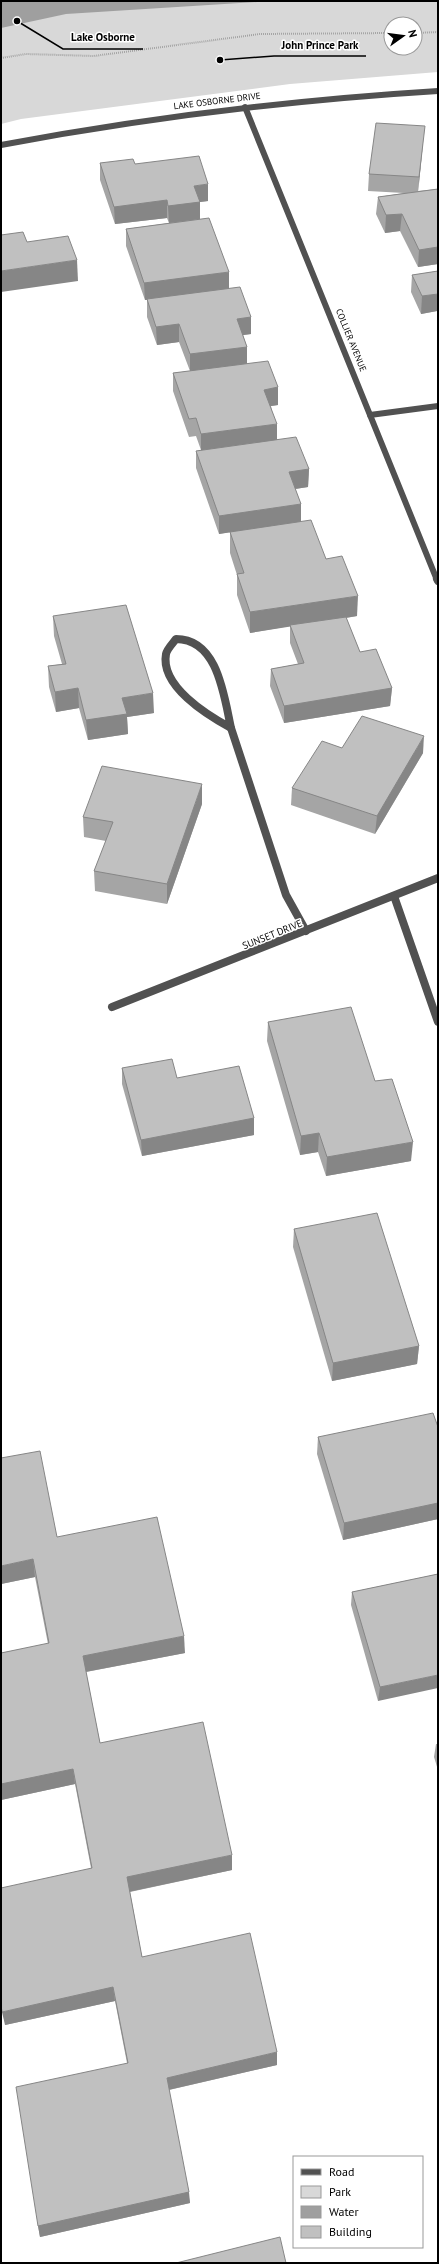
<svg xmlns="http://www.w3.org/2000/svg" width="439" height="2264" viewBox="0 0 439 2264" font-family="'PT Sans',sans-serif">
	<rect width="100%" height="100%" fill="#fff"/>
	<path fill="#d8d8d8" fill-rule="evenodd" d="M1,1H438V72L290,84L21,119L1,124ZM391,24H415V48H391Z"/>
	<path fill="#9f9f9f" d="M1,1H272L66,14L1,28Z"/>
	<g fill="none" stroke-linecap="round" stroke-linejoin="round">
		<g stroke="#737373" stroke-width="2" stroke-dasharray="0.5 1.5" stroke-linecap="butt">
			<path d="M415,33L438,32"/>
			<path d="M1,58L26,54L94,56L260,34L391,33"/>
		</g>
		<g stroke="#515151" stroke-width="8">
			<path d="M176,639C218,639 224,696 231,728C207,715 160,686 166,654C167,649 173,643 176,639Z"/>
			<path d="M231,728L286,895L306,931"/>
		</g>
		<g stroke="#515151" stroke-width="6">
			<path d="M245,107L437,580"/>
			<path d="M370,415L438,406"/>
		</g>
		<g stroke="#515151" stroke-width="8">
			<path d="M437,579L438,581"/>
			<path d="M394,896L438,1022"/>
			<path d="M112,1007L438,878"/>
		</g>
		<path stroke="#515151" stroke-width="6" d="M1,145C146,118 291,100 438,91"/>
	</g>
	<g fill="#a5a5a5">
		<path d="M423,143L418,191L438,189V264L418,267L400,231L385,233L376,214L378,197L404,193L368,191L369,174Z"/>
		<path d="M100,163L135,164L208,201L200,202V219L229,289L251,317V334L243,335L247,347V364L278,387V405L271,406L277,439L309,469L308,487L295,489L301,504V522L326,559L357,616L346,618L360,652L392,688L390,706L284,723L270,686L271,669L298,664L290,643V626L250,633L237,595V575L230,553V532L219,534L196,468V451L201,450L196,436L189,437L173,391V373L190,371L179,342L157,345L147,317V300H145L126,246V229L169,223L167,218L115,224L100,180Z"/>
		<path d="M438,271V313L437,311L421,314L411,292L412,275Z"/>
		<path d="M53,616L154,713L127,717L128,734L88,740L79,708L56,712L49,687L48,666L62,664L54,636Z"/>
		<path d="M342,748L423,753L375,834L291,805L292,788Z"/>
		<path d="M202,804L167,904L95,891L94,871L106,841L84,837L83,817Z"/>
		<path d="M268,1022L375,1081L411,1161L326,1176L318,1152L300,1155L267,1041Z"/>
		<path d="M122,1068L177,1078L254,1118V1135L142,1156L122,1084Z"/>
		<path d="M294,1229L419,1346L417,1364L332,1381L293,1247Z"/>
		<path d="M438,1427V1519L343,1540L317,1454L318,1437Z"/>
		<path d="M57,1537L185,1653L86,1672L100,1743L232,1870L130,1892L142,1957L277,2065L169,2090L190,2203L40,2237L38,2226L127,2063L115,2001L5,2025L91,1868L75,1784L1,1800V1653L48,1644L35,1577L1,1584Z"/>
		<path d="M438,1574L378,1701L351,1605L352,1592Z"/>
		<path d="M436,1744H438V1770L434,1757Z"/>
	</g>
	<g fill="#868686">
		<path d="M425,126L423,143L418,194L419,177Z"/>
		<path d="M208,184V201L200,202V219L169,223L168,206L194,186Z"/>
		<path d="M167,200V218L115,224L114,207Z"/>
		<path d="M402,214L400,231L385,233L386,215Z"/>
		<path d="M438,247V264L418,267L419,250Z"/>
		<path d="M77,260L78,281L1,292V271Z"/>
		<path d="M229,272V289L145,300L144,283Z"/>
		<path d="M438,294L437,311L421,314L422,296Z"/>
		<path d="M251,317V334L236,336L237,319Z"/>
		<path d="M179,324V342L157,345L156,327Z"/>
		<path d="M247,347V364L190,372V354Z"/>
		<path d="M278,387V405L264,407V390Z"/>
		<path d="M277,424V441L201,452V434Z"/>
		<path d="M309,469L308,487L288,490L289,472Z"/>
		<path d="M301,504V522L219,534V516Z"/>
		<path d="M358,596L357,616L250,633V612Z"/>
		<path d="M78,688L79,708L56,712L55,692Z"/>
		<path d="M392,688L390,706L284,723V706Z"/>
		<path d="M153,693L154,713L127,717L128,734L88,740L86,720L122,698Z"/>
		<path d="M424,736L423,753L375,834L377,816Z"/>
		<path d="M202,784V804L167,904V884Z"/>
		<path d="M254,1118V1135L142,1156L141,1140Z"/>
		<path d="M319,1133L318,1152L300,1155L301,1136Z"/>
		<path d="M413,1142L411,1161L326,1176L327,1157Z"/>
		<path d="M419,1346L417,1364L332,1381L333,1363Z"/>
		<path d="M438,1503V1519L343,1540L344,1523Z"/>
		<path d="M33,1559L35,1577L1,1584V1566Z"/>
		<path d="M184,1636L185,1653L85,1672L83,1656Z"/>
		<path d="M438,1675V1688L378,1701L380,1687Z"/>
		<path d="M73,1769L75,1784L1,1800V1784Z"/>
		<path d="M232,1855V1870L128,1892L127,1877Z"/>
		<path d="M113,1987L115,2001L5,2025L2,2012Z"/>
		<path d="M277,2052V2065L168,2090L167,2078Z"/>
		<path d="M189,2192L190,2203L40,2237L38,2226Z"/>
	</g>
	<g fill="#c0c0c0" stroke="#868686">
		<path d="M376,123L425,126L419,177L369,174Z"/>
		<path d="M199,156L208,184L194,186L200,202L168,206L167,200L114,207L100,163L133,159L135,164Z"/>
		<path d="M438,189V247L419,250L402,214L386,215L378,197Z"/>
		<path d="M209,218L229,272L144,283L126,229Z"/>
		<path d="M23,232L27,242L68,236L77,260L1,271V235Z"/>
		<path d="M438,271V294L422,296L412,275Z"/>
		<path d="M240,287L251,317L237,319L247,347L190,354L179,324L156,327L147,299Z"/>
		<path d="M268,361L278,387L264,390L277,424L201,434L196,418L189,419L173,373Z"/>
		<path d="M296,437L309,469L289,472L301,504L219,516L196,451Z"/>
		<path d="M311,520L326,559L342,556L358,596L250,612L237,574L244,573L230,532Z"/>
		<path d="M126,605L153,693L122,698L127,714L86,720L78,688L55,692L48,666L66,664L53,616Z"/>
		<path d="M346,617L360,652L376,649L392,688L284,706L271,669L304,663L290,625Z"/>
		<path d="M362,716L424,736L377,816L292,788L322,741L342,748Z"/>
		<path d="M102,766L202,784L167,884L94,871L113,822L83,817Z"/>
		<path d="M351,1007L375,1081L392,1079L413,1142L327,1157L319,1133L301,1136L268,1022Z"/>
		<path d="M172,1059L177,1078L239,1066L254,1118L141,1140L122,1068Z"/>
		<path d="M377,1213L419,1346L333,1363L294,1229Z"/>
		<path d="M433,1413L438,1427V1503L344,1523L318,1437Z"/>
		<path d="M40,1451L57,1537L157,1517L184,1636L83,1656L100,1743L203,1722L232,1855L127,1877L142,1957L250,1933L277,2052L167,2078L189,2192L38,2226L16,2087L128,2063L113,1987L2,2012L1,2005V1888L92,1868L73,1769L1,1784V1653L49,1643L33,1559L1,1566V1458Z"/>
		<path d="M438,1574V1675L380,1687L352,1592Z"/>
		<path d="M280,2237L286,2263H176Z"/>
	</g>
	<g text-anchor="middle" stroke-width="3" stroke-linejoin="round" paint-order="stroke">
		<g font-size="9" fill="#000" stroke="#fff">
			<text transform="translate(217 101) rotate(-7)" y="3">LAKE OSBORNE DRIVE</text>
			<text transform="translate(351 340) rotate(68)" y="3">COLLIER AVENUE</text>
		</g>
		<g font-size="10" fill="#000" stroke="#fff">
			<text transform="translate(272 934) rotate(-22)" y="4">SUNSET DRIVE</text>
		</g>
	</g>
	<path fill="none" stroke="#000" stroke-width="1.5" d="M17 21L63 49H143M220 60L274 56H366"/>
	<g fill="#000" stroke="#fff" stroke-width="1.5">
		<circle cx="17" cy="21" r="4"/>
		<circle cx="220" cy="60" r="4"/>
	</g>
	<g font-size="11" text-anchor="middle" font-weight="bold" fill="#000" stroke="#fff" stroke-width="3" stroke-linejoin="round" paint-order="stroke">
		<text x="103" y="41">Lake Osborne</text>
		<text x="320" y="49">John Prince Park</text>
	</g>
	<rect width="439" height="2264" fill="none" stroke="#000000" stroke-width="4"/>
	<rect x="293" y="2156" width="130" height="92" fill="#ffffff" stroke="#999999"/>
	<rect x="301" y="2169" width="20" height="6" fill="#515151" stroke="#999999"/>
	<text x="329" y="2176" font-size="12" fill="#000000">Road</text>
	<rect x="301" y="2186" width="20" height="12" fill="#d8d8d8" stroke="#999999"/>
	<text x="329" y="2196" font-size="12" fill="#000000">Park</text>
	<rect x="301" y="2206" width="20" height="12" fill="#9f9f9f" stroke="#999999"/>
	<text x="329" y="2216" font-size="12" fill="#000000">Water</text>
	<rect x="301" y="2226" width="20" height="12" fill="#c0c0c0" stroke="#999999"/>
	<text x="329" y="2236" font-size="12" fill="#000000">Building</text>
	<g transform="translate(403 36) rotate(76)"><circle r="19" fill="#ffffff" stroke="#999999"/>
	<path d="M0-3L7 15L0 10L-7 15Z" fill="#000000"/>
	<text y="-6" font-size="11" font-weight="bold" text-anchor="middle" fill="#000000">N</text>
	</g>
</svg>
